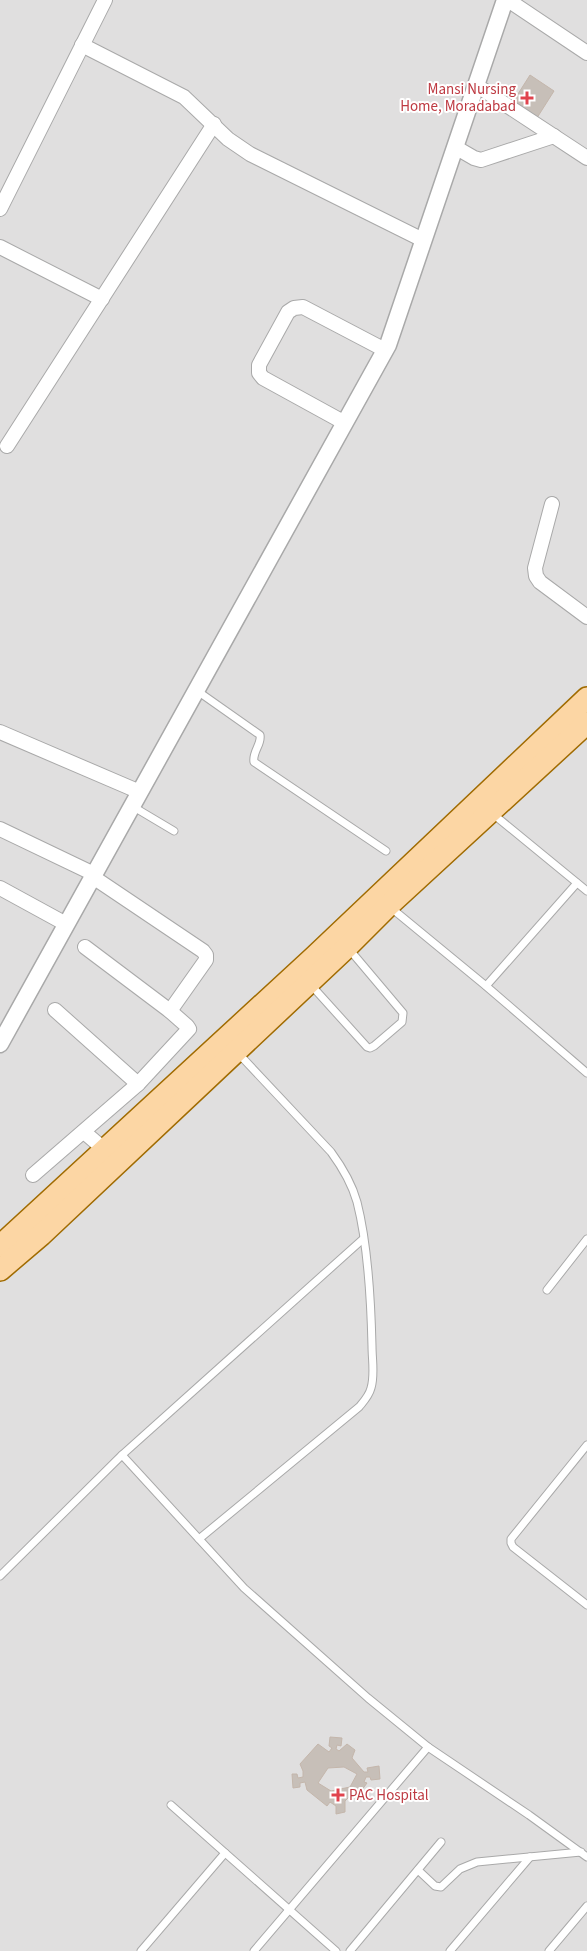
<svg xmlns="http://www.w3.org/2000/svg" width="587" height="1951" viewBox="0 0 587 1951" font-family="'Source Sans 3',sans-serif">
	<rect width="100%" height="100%" fill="#f2efe9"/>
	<rect fill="#e0dfdf" x="0" y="0" width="587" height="1951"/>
	<g fill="#c7bfb8" stroke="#c4b6ab" fill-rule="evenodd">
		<path d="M530,75L554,91L535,121L511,105Z"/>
		<path d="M330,1737L342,1738L341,1746L337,1745L336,1749L339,1751L347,1744L355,1750L352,1758L364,1772H368L367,1768L379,1766L380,1779L371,1780L370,1777H366L364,1782L367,1783L356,1798L351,1795L345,1801V1812L336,1814V1806L330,1802L327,1806L307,1790L305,1782L300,1783V1787L293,1788L292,1774H297L298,1778L303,1777V1771L300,1764L318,1744L329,1752L332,1748L329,1746ZM344,1767L357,1774L350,1787L331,1791L318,1783L328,1768Z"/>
	</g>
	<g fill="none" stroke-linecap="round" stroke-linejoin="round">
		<g stroke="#a9a9a9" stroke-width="9">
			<g id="service">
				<path d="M196,690L260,735C262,744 252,752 254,762L386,851"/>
				<path d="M132,806L174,831"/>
				<path d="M493,814L587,891"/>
				<path d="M390,907L486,986L587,1073"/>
				<path d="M311,985L367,1047L370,1048L374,1046L402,1022L403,1013L349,949"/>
				<path d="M486,986L577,883"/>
				<path d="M547,1290L587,1239"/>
				<path d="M587,1445L511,1539V1543L513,1547L587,1605"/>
				<path d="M122,1455L244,1588L368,1698L428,1747L529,1815L587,1857"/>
				<path d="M199,1539L359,1407C364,1401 369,1396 371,1388C375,1375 372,1360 372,1346C371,1302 368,1245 357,1202C352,1184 342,1167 331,1152L238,1053"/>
				<path d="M0,1576L122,1455L363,1239"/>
				<path d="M171,1805L336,1951"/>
				<path d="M418,1870L435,1886L441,1887L460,1869L477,1862L581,1852"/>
				<path d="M141,1951L225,1853"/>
				<path d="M254,1951L428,1747"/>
				<path d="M350,1951L441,1842"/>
				<path d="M450,1951L530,1857"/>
				<path d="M549,1951L587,1906"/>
			</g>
		</g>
		<g stroke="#a9a9a9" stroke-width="16">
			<g id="minor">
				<path d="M508,0L587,53"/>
				<path d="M82,45L184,97L228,139L250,154L423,240"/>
				<path d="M476,85L587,158"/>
				<path d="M455,147L474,158L481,160L554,136"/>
				<path d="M0,209L105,0"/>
				<path d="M0,247L102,299"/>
				<path d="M345,423L263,378L259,373V365L288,312L294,308L303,307L385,350"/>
				<path d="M7,446L214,124"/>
				<path d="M552,504L535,568L536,576L540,582L587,617"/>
				<path d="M0,732L140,792"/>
				<path d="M0,829L94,874"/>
				<path d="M93,877L203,951L206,955V960L170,1011"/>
				<path d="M0,888L66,924"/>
				<path d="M55,1010L138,1084"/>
				<path d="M84,1132L105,1150"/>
				<path d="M33,1175L138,1084L189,1029L187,1026L170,1011L85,947"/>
			</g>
		</g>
		<g stroke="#a9a9a9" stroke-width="19">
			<path id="tertiary" d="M0,1044L388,345L505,0"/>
		</g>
		<g stroke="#a06b00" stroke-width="24">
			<g id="primary">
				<path d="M0,1246L314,957L587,698"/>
				<path d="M0,1270L41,1235L347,947L388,906L587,723"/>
			</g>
		</g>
		<use href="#service" stroke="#fff" stroke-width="7"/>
		<use href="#minor" stroke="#fff" stroke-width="14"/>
		<use href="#tertiary" stroke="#fff" stroke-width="16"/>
		<use href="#primary" stroke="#fcd6a4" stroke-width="21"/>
	</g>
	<g fill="#e0444e" stroke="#fff" stroke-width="2">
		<path d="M524.5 90.5h5v5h5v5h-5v5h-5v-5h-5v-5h5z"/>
		<path d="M335.5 1787.5h5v5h5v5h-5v5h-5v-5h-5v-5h5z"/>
	</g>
	<g text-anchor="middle" stroke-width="4" stroke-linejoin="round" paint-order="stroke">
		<g font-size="15" fill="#be3a42" stroke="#fff" text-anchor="end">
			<text x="516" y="94">Mansi Nursing<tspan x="516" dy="17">Home, Moradabad</tspan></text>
			<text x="349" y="1800" text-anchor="start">PAC Hospital</text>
		</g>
	</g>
</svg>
